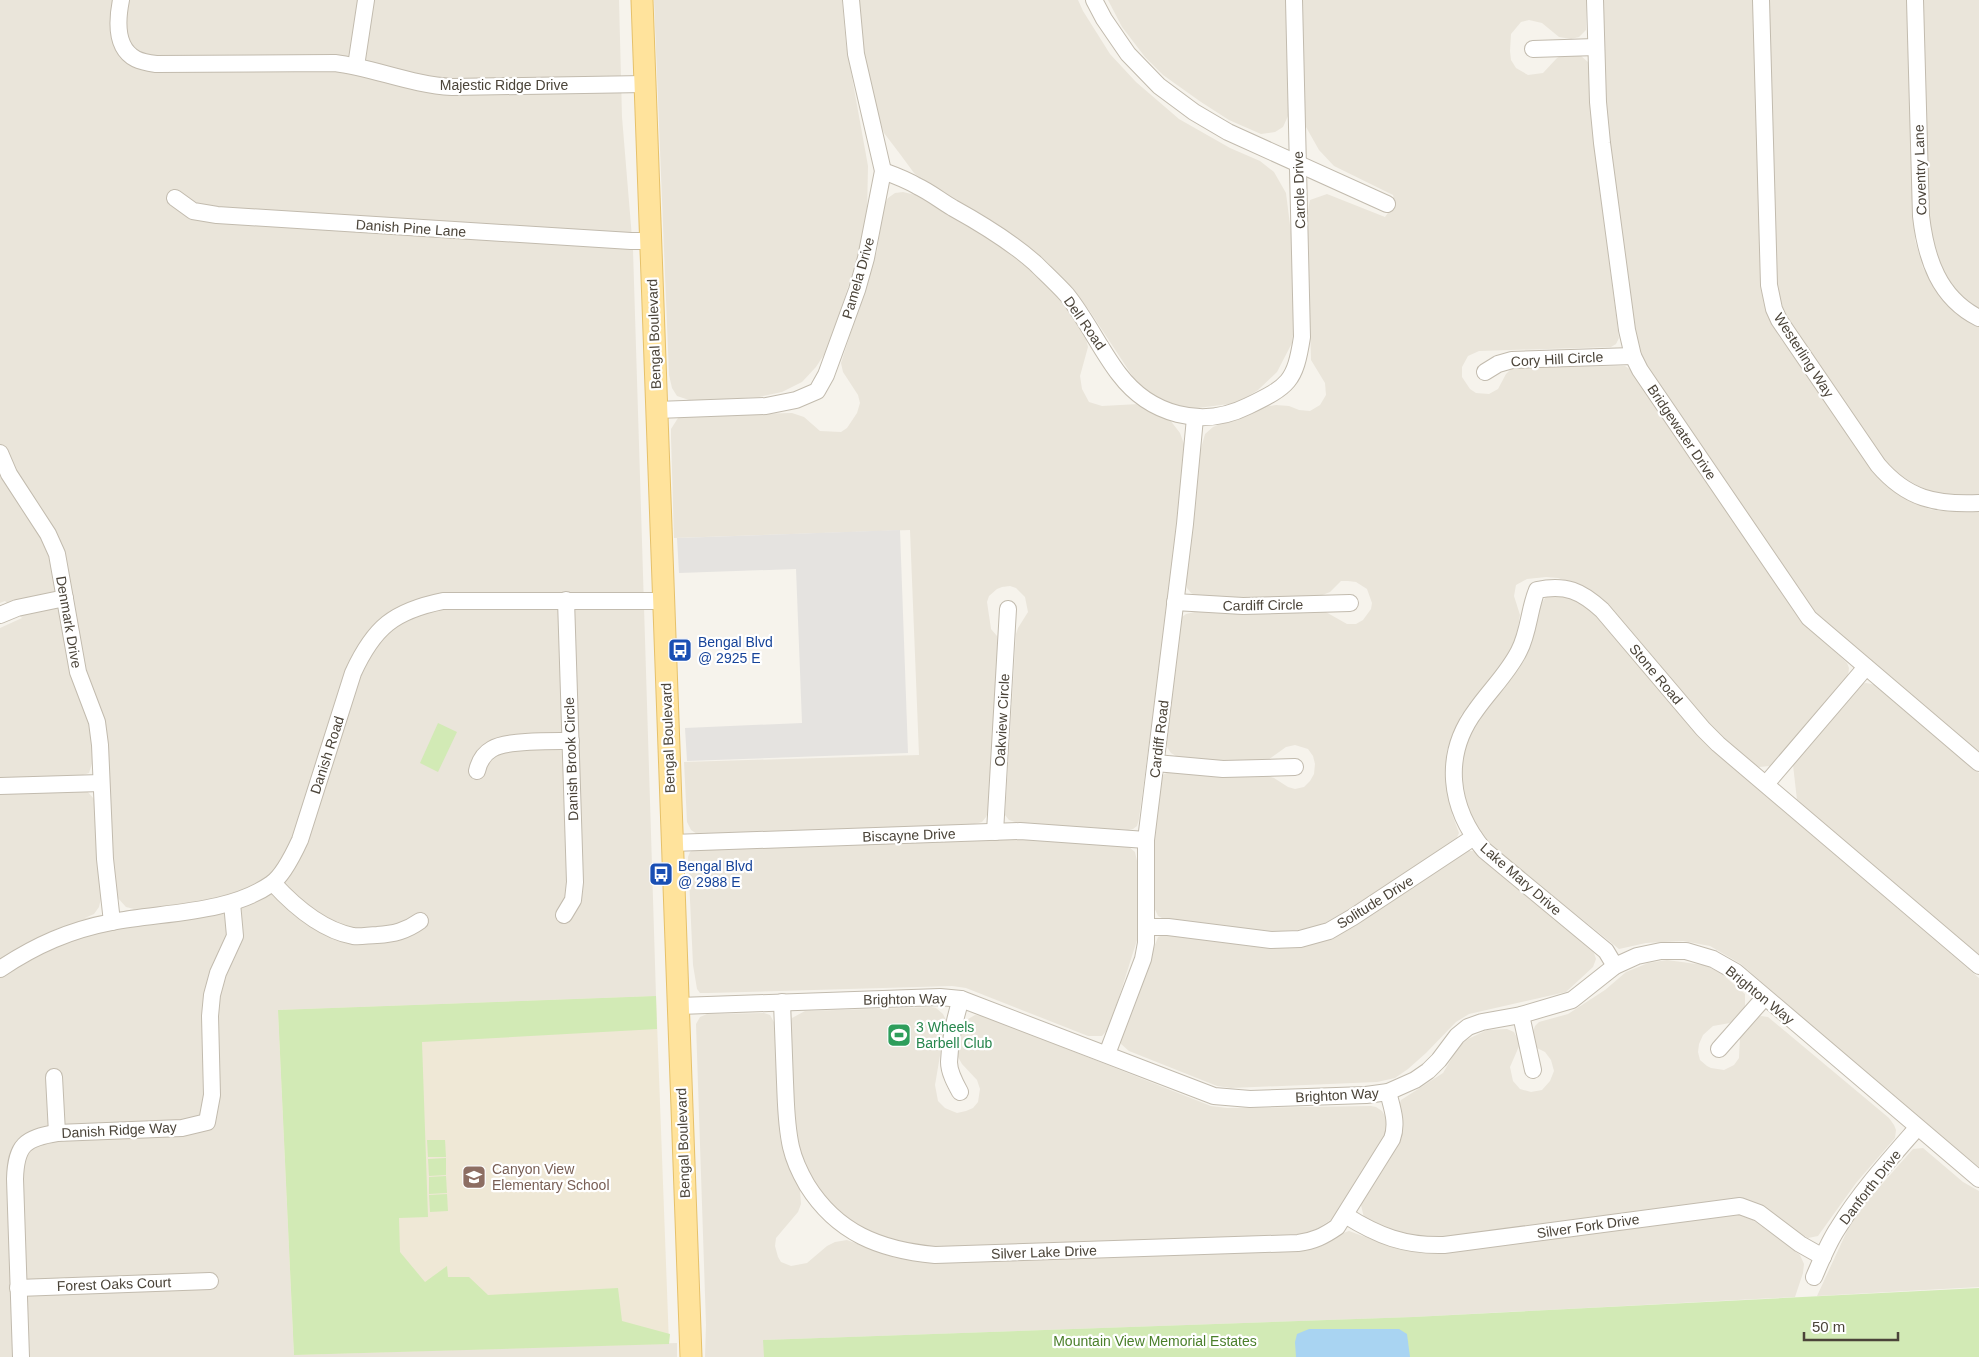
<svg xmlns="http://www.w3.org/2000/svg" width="1979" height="1357" viewBox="0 0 1979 1357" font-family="Helvetica,sans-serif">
	<rect width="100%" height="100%" fill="#f6f3ec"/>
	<g fill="#eae5da">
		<path d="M0,0H619L622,117L633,250L656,996L278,1010L294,1355L677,1343V1357H0V793L87,791L94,799L95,807L101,898L99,907L94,914L85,918L134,909L126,907L117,897L89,722L94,757L89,773L80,776L0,779V628L22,618L5,601L0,603Z"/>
		<path d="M654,0H842L846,44L868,166L867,215L861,246L829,347L816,367L802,382L782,392L759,397L692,401L677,396L672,388L669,375Z"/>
		<path d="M858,0H1078L1083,11L1110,54L1136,82L1179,119L1230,148L1260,161L1274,172L1286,193L1292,241L1295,317L1292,343L1277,372L1258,390L1237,403L1190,409L1165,402L1148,393L1135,380L1089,310L1059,274L1005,230L930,186L914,173L900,154L884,133L869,89L861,43Z"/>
		<path d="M1108,0H1286L1288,116L1283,127L1275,132L1261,134L1229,120L1201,102L1163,75L1145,57L1122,27Z"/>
		<path d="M1301,0H1586V30L1579,37L1571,39L1559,37L1542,23L1529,20L1521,22L1511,34L1510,51L1511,60L1516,68L1528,75L1543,73L1557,58L1565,54L1580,55L1589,63L1593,136L1619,338L1616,344L1611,347L1479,351L1468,356L1462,367V377L1470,389L1476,393L1489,394L1498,389L1506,374L1513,367L1625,366L1631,370L1702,473L1795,613L1805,625L1842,658L1847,663L1849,668L1848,676L1770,766L1759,767L1751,762L1711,726L1635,640L1612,609L1601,599L1576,584L1558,578L1546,577L1527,579L1516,585L1514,596L1520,615L1518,628L1513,646L1505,660L1461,715L1447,750L1445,773L1452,814L1459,833L1456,840L1352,908L1327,922L1309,929L1269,932L1164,919L1158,916L1153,905V843L1162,777L1164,774L1172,771L1264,775L1274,778L1288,787L1295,789L1304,787L1310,781L1314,774L1315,764L1313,756L1308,749L1295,745L1286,747L1268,760L1220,762L1176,756L1171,753L1165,744L1180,622L1182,617L1186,614L1199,611H1324L1347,624H1356L1363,620L1371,609L1372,603L1367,589L1356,582L1348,581H1341L1330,592L1320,596L1224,599L1197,596L1191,593L1187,588L1185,581L1197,463L1205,434L1213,427L1263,407L1276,405L1289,406L1299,410L1310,411L1320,405L1326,395L1325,383L1311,360L1308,237V210L1310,200L1327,194L1385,217L1395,203L1393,195L1334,166L1319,150L1306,127L1304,113Z"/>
		<path d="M1602,0H1753L1761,287L1764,301L1778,335L1888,487L1905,498L1929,509L1939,511L1979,510V754L1812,612L1641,359L1636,345L1605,110Z"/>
		<path d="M1768,0H1908L1915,240L1923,268L1931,282L1962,317L1979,327V495H1940L1920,487L1893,471L1881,458L1780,306L1777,292Z"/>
		<path d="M1922,0H1979V311L1955,290L1944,274L1938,261L1929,232Z"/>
		<path d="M903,192L916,195L989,238L1044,281L1057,295L1084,330L1088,347L1080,376L1082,389L1089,402L1102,406L1139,404L1154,411L1170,420L1180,433L1184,444V461L1179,514L1139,819L1137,826L1133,829L1128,830L1018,823L1009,820L1005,815L1016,634L1018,628L1028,612L1025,597L1016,588L1010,586L1002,587L997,589L989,596L987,602L991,629L997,636L998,643L988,812L986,817L982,822L971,825L702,834H697L691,830L687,822L684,762L919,755L910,530L674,538L671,438V429L678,418L687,416L792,413L804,417L820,431L841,432L847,428L857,413L860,403L858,395L843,372L841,363L877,251L884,205L888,198L895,193Z"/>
		<path d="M1552,594L1582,601L1599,617L1626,651L1679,713L1717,754L1979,978V1167L1879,1085L1741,964L1710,946L1683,941L1646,943L1619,949L1503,856L1488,842L1472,821L1463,796L1461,763L1467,740L1493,700L1512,677L1523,660L1540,606L1545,598Z"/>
		<path d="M1866,683L1876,685L1979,773V957L1797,800L1793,765L1795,760L1860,684Z"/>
		<path d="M1032,838L1128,846L1135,852L1137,861L1138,937L1114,1013L1109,1028L1102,1036H1088L966,988L952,986L708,993H700L697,989L693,965L688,857L690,852L698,847Z"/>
		<path d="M1464,851H1473L1481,855L1594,953L1596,959L1593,967L1566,992L1469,1014L1456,1022L1426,1053L1408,1069L1395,1078L1377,1082L1231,1088L1217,1086L1129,1051L1121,1044V1033L1158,937L1163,935L1260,947L1328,939L1368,917Z"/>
		<path d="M1667,960L1704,965L1721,973L1745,994V1007L1730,1023L1713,1026L1703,1035L1699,1044L1698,1052L1700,1060L1707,1066L1711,1068L1724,1070L1734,1065L1739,1058L1740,1037L1744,1029L1753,1020L1761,1016L1768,1017L1889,1118L1894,1125L1896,1130L1895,1138L1856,1183L1818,1236L1808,1238L1739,1199H1728L1434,1238L1416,1237L1388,1230L1364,1218L1361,1205L1363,1199L1397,1145L1402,1132L1398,1108L1401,1100L1443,1073L1459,1046L1468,1039L1487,1030L1507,1029L1514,1032L1520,1044L1510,1067L1513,1081L1520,1089L1531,1092L1542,1090L1550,1081L1554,1071L1551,1060L1545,1052L1537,1048L1534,1042L1532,1034L1535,1026L1539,1022L1568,1014L1605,990L1626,972L1648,963Z"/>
		<path d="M931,1007L936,1008L943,1014L946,1020L935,1085L938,1101L945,1108L952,1111L957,1113L966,1111L973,1108L978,1102L980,1089L977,1080L962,1064L958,1057V1044L963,1022L975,1015L984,1016L1211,1106L1227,1108L1371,1106L1376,1107L1382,1111L1385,1116L1387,1128L1385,1137L1332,1219L1309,1234L924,1248L899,1244L856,1226L828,1203L809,1174L798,1148L793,1120L790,1026L792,1018L805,1011Z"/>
		<path d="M764,1013L770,1015L775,1024L780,1138L790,1170L800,1190L801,1204L798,1212L776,1238L775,1246L778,1257L781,1262L791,1266L807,1263L827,1246L835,1242L847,1240L895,1258L935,1262L1305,1251L1324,1245L1340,1234L1349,1231L1401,1250L1420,1252L1735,1214L1744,1215L1753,1220L1800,1255L1804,1264L1803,1273L1795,1297L1413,1317L764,1340V1357H705L706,1325L696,1024L700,1017L707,1014Z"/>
		<path d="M1923,1148L1963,1182L1979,1191V1287L1817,1296L1847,1231L1861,1208L1913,1149Z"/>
	</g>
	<path fill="#efe8d6" d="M656,996L669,1344L294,1355L278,1010Z"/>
	<g fill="#d2eab5">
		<path d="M438,723L457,732L438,772L420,763Z"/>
		<path d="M656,996L657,1029L422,1042L428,1217L399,1218L400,1252L425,1282L447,1266L448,1277H469L488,1295L618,1288L622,1321L670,1334L669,1344L294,1355L278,1010Z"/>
		<path d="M427,1140H445L446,1157H428Z"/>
		<path d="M446,1158V1175L429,1176L428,1159Z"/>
		<path d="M446,1176L447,1193L429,1194V1177Z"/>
		<path d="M447,1194L448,1211L430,1212L429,1195Z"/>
		<path d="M1979,1288V1357H764L763,1340L1413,1317Z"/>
	</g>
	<path fill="#e5e3e0" d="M900,530L908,753L687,761L685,728L802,723L796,569L679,573L677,538Z"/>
	<path fill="#a9d4f2" d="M1309,1329H1399L1407,1334L1410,1357H1296L1295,1342L1297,1334Z"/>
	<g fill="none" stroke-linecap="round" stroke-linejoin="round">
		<g stroke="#c2bbae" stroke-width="18">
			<g id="minor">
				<path d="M121,0C117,20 115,48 136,59C142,62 149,63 156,64L335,63C374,68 412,85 452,87L645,84"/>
				<path d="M1094,0L1104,19L1128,54L1159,86L1194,112L1228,132L1387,204"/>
				<path d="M1595,0L1598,102L1602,143L1627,330L1633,356L1640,370L1809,618L1979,763"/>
				<path d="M1761,0L1769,285L1774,309L1779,320L1878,465C1907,499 1936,505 1979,503"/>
				<path d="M1915,0L1921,216C1926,259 1939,298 1979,318"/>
				<path d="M1533,49L1596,47"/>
				<path d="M356,66L366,0"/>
				<path d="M883,171C894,175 907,180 917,186C930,192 941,201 953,208C982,224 1010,241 1035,263C1045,273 1057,284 1067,295C1087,320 1100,349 1119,374C1150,415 1202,429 1248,406C1289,386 1295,382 1302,337L1294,0"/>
				<path d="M175,198L193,211L217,215L631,241H651"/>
				<path d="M1485,372L1498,364L1512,360L1633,356"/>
				<path d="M657,410L766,406L796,400L817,391L826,375L857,290L866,258L883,171L856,54L851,0"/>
				<path d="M0,453L9,474L48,534L57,554L78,672L97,722L100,745L105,859L112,922"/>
				<path d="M1175,602L1243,606L1350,603"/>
				<path d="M0,615L17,608L65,598"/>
				<path d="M1156,763L1223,769L1295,767"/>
				<path d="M477,771C479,762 483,754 492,749C506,740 552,741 571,741"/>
				<path d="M1766,784L1866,667"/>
				<path d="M0,786L101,783"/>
				<path d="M995,832L1008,609"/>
				<path d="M672,843L1020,831L1146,840"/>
				<path d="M273,883C294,906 322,930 353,936C361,937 369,935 377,935C394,934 406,931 420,921"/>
				<path d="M564,915L573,900L575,882L566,600"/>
				<path d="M1147,927H1168L1271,940L1300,939L1329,931L1353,917L1474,837"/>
				<path d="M1615,966L1606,951L1484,850C1449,808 1442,755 1476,710C1490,690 1508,673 1519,651C1529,632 1529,609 1537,590C1566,584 1581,591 1602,610L1703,729L1718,744L1979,966"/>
				<path d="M0,969C36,945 70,930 112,922C162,912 228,914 271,884C283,876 294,853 300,840L353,673C374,627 394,611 443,601H664"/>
				<path d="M782,1002C783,1029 784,1056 785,1082C786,1104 786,1125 791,1147C794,1160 800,1173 807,1185C837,1233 880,1250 935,1255L1298,1243C1314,1241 1324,1236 1337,1227L1392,1139C1398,1123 1392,1108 1388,1092"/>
				<path d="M679,1006L940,997L961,999L1214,1096L1250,1099L1366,1095L1388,1092L1415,1080L1428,1071L1439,1060L1457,1036L1468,1027L1482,1022L1521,1015L1572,1000L1615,966L1637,956L1661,951H1686L1713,959L1736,972L1979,1179"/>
				<path d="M1521,1015L1533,1070"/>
				<path d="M1719,1049L1764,998"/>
				<path d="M1107,1054L1143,959L1146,943V840L1185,524L1195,418"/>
				<path d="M54,1077L57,1133"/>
				<path d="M960,1092C955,1083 949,1072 949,1062C950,1041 955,1018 961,999"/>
				<path d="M1345,1215C1378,1236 1405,1246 1444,1245L1740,1206L1759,1213L1800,1244L1823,1257"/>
				<path d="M1814,1277C1821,1261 1828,1243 1838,1228C1860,1192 1889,1160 1917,1128"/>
				<path d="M18,1288L210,1281"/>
				<path d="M21,1357L15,1179C16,1145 25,1138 57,1133L182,1128L207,1122L212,1095L210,1016L212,995L218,973L235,936L232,903"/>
			</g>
		</g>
		<g stroke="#e6c16a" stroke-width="23">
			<path id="major" d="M642,0L691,1357"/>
		</g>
		<use href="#minor" stroke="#fff" stroke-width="16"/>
		<use href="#major" stroke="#ffe39c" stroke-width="21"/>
	</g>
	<defs>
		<g id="bus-square" transform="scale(1.25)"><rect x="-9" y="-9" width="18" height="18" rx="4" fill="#1a4fb4" stroke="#fff"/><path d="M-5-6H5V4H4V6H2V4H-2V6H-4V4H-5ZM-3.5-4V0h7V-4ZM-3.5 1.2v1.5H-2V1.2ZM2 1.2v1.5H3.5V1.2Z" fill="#fff"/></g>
		<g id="stadium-square" transform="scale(1.25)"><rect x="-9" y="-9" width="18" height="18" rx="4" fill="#2e9e5b" stroke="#fff"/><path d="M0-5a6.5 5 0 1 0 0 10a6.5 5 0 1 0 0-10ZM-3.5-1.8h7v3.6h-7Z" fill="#fff"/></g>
		<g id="school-square" transform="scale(1.25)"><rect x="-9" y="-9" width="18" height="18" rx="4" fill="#8d6e63" stroke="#fff"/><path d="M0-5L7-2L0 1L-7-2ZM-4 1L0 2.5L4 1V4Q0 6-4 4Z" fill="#fff"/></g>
	</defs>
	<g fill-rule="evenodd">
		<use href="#bus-square" x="680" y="650"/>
		<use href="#bus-square" x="661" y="874"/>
		<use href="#stadium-square" x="899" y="1035"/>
		<use href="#school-square" x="474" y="1177"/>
	</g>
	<g text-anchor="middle" stroke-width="4.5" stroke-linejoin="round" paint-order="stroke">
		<g font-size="14" fill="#4b4439" stroke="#fff">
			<text x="504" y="90">Majestic Ridge Drive</text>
			<text transform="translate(1920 170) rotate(-92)" y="5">Coventry Lane</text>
			<text transform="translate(1299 190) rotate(-92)" y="5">Carole Drive</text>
			<text transform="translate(411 228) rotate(4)" y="5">Danish Pine Lane</text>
			<text transform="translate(858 278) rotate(-74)" y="5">Pamela Drive</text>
			<text transform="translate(1085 323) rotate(55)" y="5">Dell Road</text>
			<text transform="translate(654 334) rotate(-92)" y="5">Bengal Boulevard</text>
			<text transform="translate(1804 355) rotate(57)" y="5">Westerling Way</text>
			<text transform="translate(1557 359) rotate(-3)" y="5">Cory Hill Circle</text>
			<text transform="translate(1682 432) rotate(56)" y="5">Bridgewater Drive</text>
			<text transform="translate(1263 605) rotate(-1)" y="5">Cardiff Circle</text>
			<text transform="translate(69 622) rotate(80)" y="5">Denmark Drive</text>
			<text transform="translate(1656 674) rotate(50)" y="5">Stone Road</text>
			<text transform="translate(1002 720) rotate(-87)" y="5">Oakview Circle</text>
			<text transform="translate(668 738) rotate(-92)" y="5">Bengal Boulevard</text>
			<text transform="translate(1159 739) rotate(-83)" y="5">Cardiff Road</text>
			<text transform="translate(327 755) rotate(-72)" y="5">Danish Road</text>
			<text transform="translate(571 759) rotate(-92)" y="5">Danish Brook Circle</text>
			<text transform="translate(909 835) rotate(-2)" y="5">Biscayne Drive</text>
			<text transform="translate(1521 879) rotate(41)" y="5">Lake Mary Drive</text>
			<text transform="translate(1375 902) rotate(-32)" y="5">Solitude Drive</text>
			<text transform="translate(1760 995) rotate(39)" y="5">Brighton Way</text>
			<text transform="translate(905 999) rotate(-1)" y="5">Brighton Way</text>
			<text transform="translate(1337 1095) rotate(-3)" y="5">Brighton Way</text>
			<text transform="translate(119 1130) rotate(-3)" y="5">Danish Ridge Way</text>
			<text transform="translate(683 1143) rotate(-92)" y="5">Bengal Boulevard</text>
			<text transform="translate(1870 1187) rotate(-52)" y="5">Danforth Drive</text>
			<text transform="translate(1588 1226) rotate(-8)" y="5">Silver Fork Drive</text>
			<text transform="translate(1044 1252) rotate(-2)" y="5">Silver Lake Drive</text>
			<text transform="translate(114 1284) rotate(-2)" y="5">Forest Oaks Court</text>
		</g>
		<g font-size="14" fill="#164399" stroke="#fff" text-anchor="start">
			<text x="698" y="647">Bengal Blvd<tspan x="698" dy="16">@ 2925 E</tspan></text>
			<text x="678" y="871">Bengal Blvd<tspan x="678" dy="16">@ 2988 E</tspan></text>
		</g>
		<g font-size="14" fill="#27864d" stroke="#fff" text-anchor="start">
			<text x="916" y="1032">3 Wheels<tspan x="916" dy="16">Barbell Club</tspan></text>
		</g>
		<g font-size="14" fill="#785e54" stroke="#fff" text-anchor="start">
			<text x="492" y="1174">Canyon View<tspan x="492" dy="16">Elementary School</tspan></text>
		</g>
		<g font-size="14" fill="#4a7f2a" stroke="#fff">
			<text x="1155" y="1346">Mountain View Memorial Estates</text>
		</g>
	</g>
	<path d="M1804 1332v8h94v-8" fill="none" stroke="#4b4439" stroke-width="2.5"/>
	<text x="1812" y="1332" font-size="15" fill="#4b4439" stroke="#ffffff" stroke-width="4" paint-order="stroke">50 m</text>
</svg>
